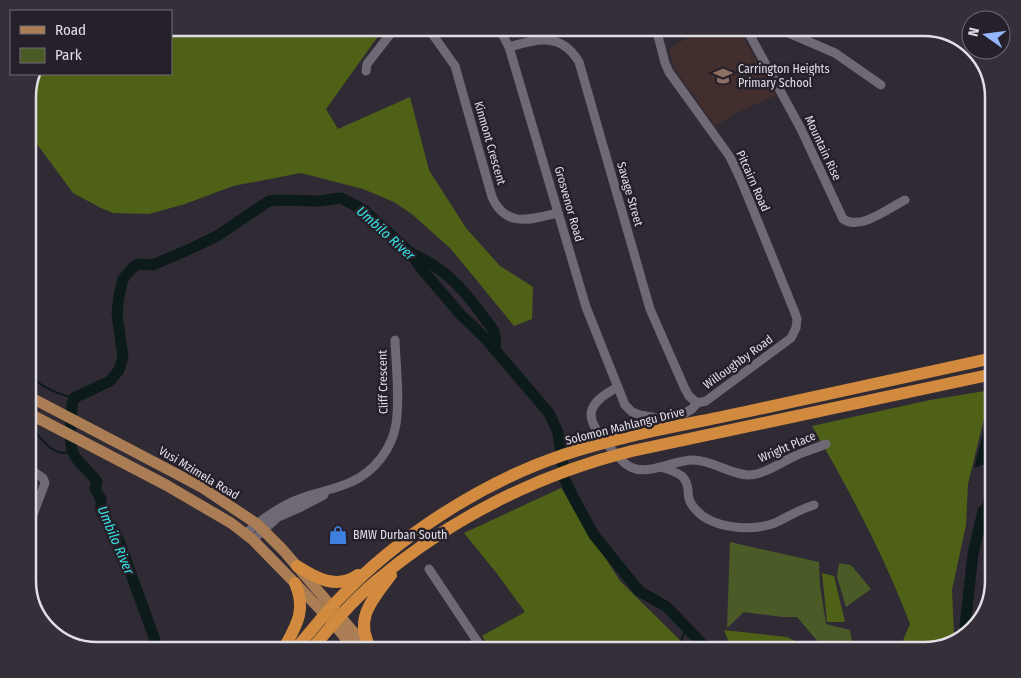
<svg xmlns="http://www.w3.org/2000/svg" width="1021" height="678" viewBox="0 0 1021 678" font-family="'Fira Sans Condensed',sans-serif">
	<rect width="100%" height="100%" fill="#2f2a34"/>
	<path fill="#422e2c" d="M703,28H738L776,95L736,113L715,126L675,69L669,49Z"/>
	<g fill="#4b5b27">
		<path d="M730,542L819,562L820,586L826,624L850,630L853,647L820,644L797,617H782L744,612L727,628Z"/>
		<path d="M839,563L851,565L871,589L846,607L837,577Z"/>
	</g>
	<g fill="#4e6117">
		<path d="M171,28H384L326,109L338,129L410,97L429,170L466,228L500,266L533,287L532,319L514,326L451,249L413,215L394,202L363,189L301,173L233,186L185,204L149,214L113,213L101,208L73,193L34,140L28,137V93L36,74H171Z"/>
		<path d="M991,390L968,484L966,525L952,590L954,633L952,644L924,650H894L901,645L910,624C884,555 849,490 812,426L930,400Z"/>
		<path d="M561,488L620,581L690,650H491L482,636L525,612L498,575L464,533Z"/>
		<path d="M822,573L834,576L845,622H827Z"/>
		<path d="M724,630L787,637L814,650H732Z"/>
	</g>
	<path fill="#0c1a1a" d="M993,395V461L974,468Z"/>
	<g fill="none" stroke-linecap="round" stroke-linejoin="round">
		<g stroke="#0c1a1a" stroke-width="2">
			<path d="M28,227V231"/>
			<path d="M28,372C38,386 58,394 74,398"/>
			<path d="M28,431L36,433C44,442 58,460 72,450"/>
			<path d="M678,650L686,627"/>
		</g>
		<path stroke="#0c1a1a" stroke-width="6" d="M983,511L993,477"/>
		<g stroke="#0c1a1a" stroke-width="11">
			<path d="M411,253C444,268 462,287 483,316C486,321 494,328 495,335C496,340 495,346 495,350"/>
			<path d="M967,632L965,626L973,554L983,511"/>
			<path d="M155,650V640L119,541L101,511V499L95,489L97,482C91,473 83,467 76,458C66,444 72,420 72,404L74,398L110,381L119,370L123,357L117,314L119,296L123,279L133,267L139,264L153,265L192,248L217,236L269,201L277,200L318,201L341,198L364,210L411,253L420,267L460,314L484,337L549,413L558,433L565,480L574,499L594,535L639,591L667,607L708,650"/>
		</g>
		<g stroke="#6f6975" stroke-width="9">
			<path d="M428,28L455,66L492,197C506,229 532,219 558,213"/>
			<path d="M499,28L509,47L586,307L625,405L632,412L640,415L657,418L685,413L692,409L697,403L706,401L791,338L796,328L797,319L795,313L741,180L730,157L720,143L669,72L665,63L656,28"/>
			<path d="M746,28L801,129L843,219C860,231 889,208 905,200"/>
			<path d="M777,28L835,53L881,85"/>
			<path d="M751,36L761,28"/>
			<path d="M509,47C538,39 561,32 579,62L650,309L685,389L689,396L697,403"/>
			<path d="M366,71L367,64L395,28"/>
			<path d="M618,387C579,407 587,422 613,451C620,458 626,467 636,469C653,473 675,460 693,460C712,460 729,474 748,475C764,475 783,461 797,455C807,451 816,448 826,444"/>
			<path d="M662,467C676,473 686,473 688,490C688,496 689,501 692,505C708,529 750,532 775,523C788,517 800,509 814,505"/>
			<path d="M28,468L43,478L45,483L28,528"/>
			<path d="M245,534C262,519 278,507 299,499C316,492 334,490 351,482C374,472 392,449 396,424C400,397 396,367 395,340"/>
			<path d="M253,540L278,517L301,507L324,495"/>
			<path d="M429,569L483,650"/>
		</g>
		<g stroke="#aa7d54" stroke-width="11">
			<path d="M28,396L173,472L203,488L257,524L283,550L369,650"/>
			<path d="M28,413L166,485L231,523L253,540L295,583L334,624L355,650"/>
		</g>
		<g stroke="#d28a3e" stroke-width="12">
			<path d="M297,566C316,578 336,590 358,575"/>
			<path d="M283,650C296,626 307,611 295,583"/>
			<path d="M295,650C309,633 323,616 338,600C396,538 482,482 563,455C622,435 685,425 745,412C828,394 911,376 993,358"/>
			<path d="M311,650C331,626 352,601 376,581C450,519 538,474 632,451L993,374"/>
			<path d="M372,650C352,620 373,599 391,575"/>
		</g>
	</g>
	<defs>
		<g id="school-bare" transform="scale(1.5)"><path d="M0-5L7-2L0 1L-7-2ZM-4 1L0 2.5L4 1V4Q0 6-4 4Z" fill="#8d6e63" stroke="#25202a" stroke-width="2.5" paint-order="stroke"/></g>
		<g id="shop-bare" transform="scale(1.5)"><path d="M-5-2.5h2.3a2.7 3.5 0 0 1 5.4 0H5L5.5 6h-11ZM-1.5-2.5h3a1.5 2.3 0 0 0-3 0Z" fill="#3f7fe0" stroke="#25202a" stroke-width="2.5" paint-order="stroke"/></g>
	</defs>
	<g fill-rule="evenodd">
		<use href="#school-bare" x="723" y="76"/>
		<use href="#shop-bare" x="338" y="535"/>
	</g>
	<g text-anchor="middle" stroke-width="5" stroke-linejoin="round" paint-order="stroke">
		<g font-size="12" fill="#e1dee5" stroke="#25202a" text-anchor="start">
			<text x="738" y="73">Carrington Heights<tspan x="738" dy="14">Primary School</tspan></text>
			<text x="353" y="539">BMW Durban South</text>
		</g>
		<g font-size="12" fill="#e1dee5" stroke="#25202a">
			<text transform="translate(490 143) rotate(74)" y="4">Kinmont Crescent</text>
			<text transform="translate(823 148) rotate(65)" y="4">Mountain Rise</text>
			<text transform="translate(753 181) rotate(66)" y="4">Pitcairn Road</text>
			<text transform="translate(630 194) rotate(74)" y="4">Savage Street</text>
			<text transform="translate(569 204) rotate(74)" y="4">Grosvenor Road</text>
			<text transform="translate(738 362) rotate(-36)" y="4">Willoughby Road</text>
			<text transform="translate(383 382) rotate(-91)" y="4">Cliff Crescent</text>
			<text transform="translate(625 426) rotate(-14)" y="4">Solomon Mahlangu Drive</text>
			<text transform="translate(787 447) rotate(-23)" y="4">Wright Place</text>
			<text transform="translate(199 473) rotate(31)" y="4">Vusi Mzimela Road</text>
		</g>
		<g font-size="14" font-style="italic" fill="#38e0e2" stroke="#25202a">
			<text transform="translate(386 233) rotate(42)" y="5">Umbilo River</text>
			<text transform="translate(116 540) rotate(67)" y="5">Umbilo River</text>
		</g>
	</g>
	<path d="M0 0H1021V678H0ZM97 36H924A61 61 0 0 1 985 97V581A61 61 0 0 1 924 642H97A61 61 0 0 1 36 581V97A61 61 0 0 1 97 36Z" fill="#342f39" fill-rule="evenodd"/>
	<path fill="none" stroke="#e1dee5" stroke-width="2.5" d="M97 36H924A61 61 0 0 1 985 97V581A61 61 0 0 1 924 642H97A61 61 0 0 1 36 581V97A61 61 0 0 1 97 36Z"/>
	<rect x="10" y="10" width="162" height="65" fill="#25202a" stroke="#706c75"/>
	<rect x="20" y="26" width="25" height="8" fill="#aa7d54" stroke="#706c75"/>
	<text x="55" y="35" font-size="15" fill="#e1dee5">Road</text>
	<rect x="20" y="48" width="25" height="15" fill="#4b5b27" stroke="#706c75"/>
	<text x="55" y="60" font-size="15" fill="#e1dee5">Park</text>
	<g transform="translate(986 35) rotate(284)"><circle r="24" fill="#25202a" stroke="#706c75"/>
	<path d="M0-4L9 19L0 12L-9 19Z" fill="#95b6fd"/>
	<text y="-8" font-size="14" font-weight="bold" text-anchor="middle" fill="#e1dee5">N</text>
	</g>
</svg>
